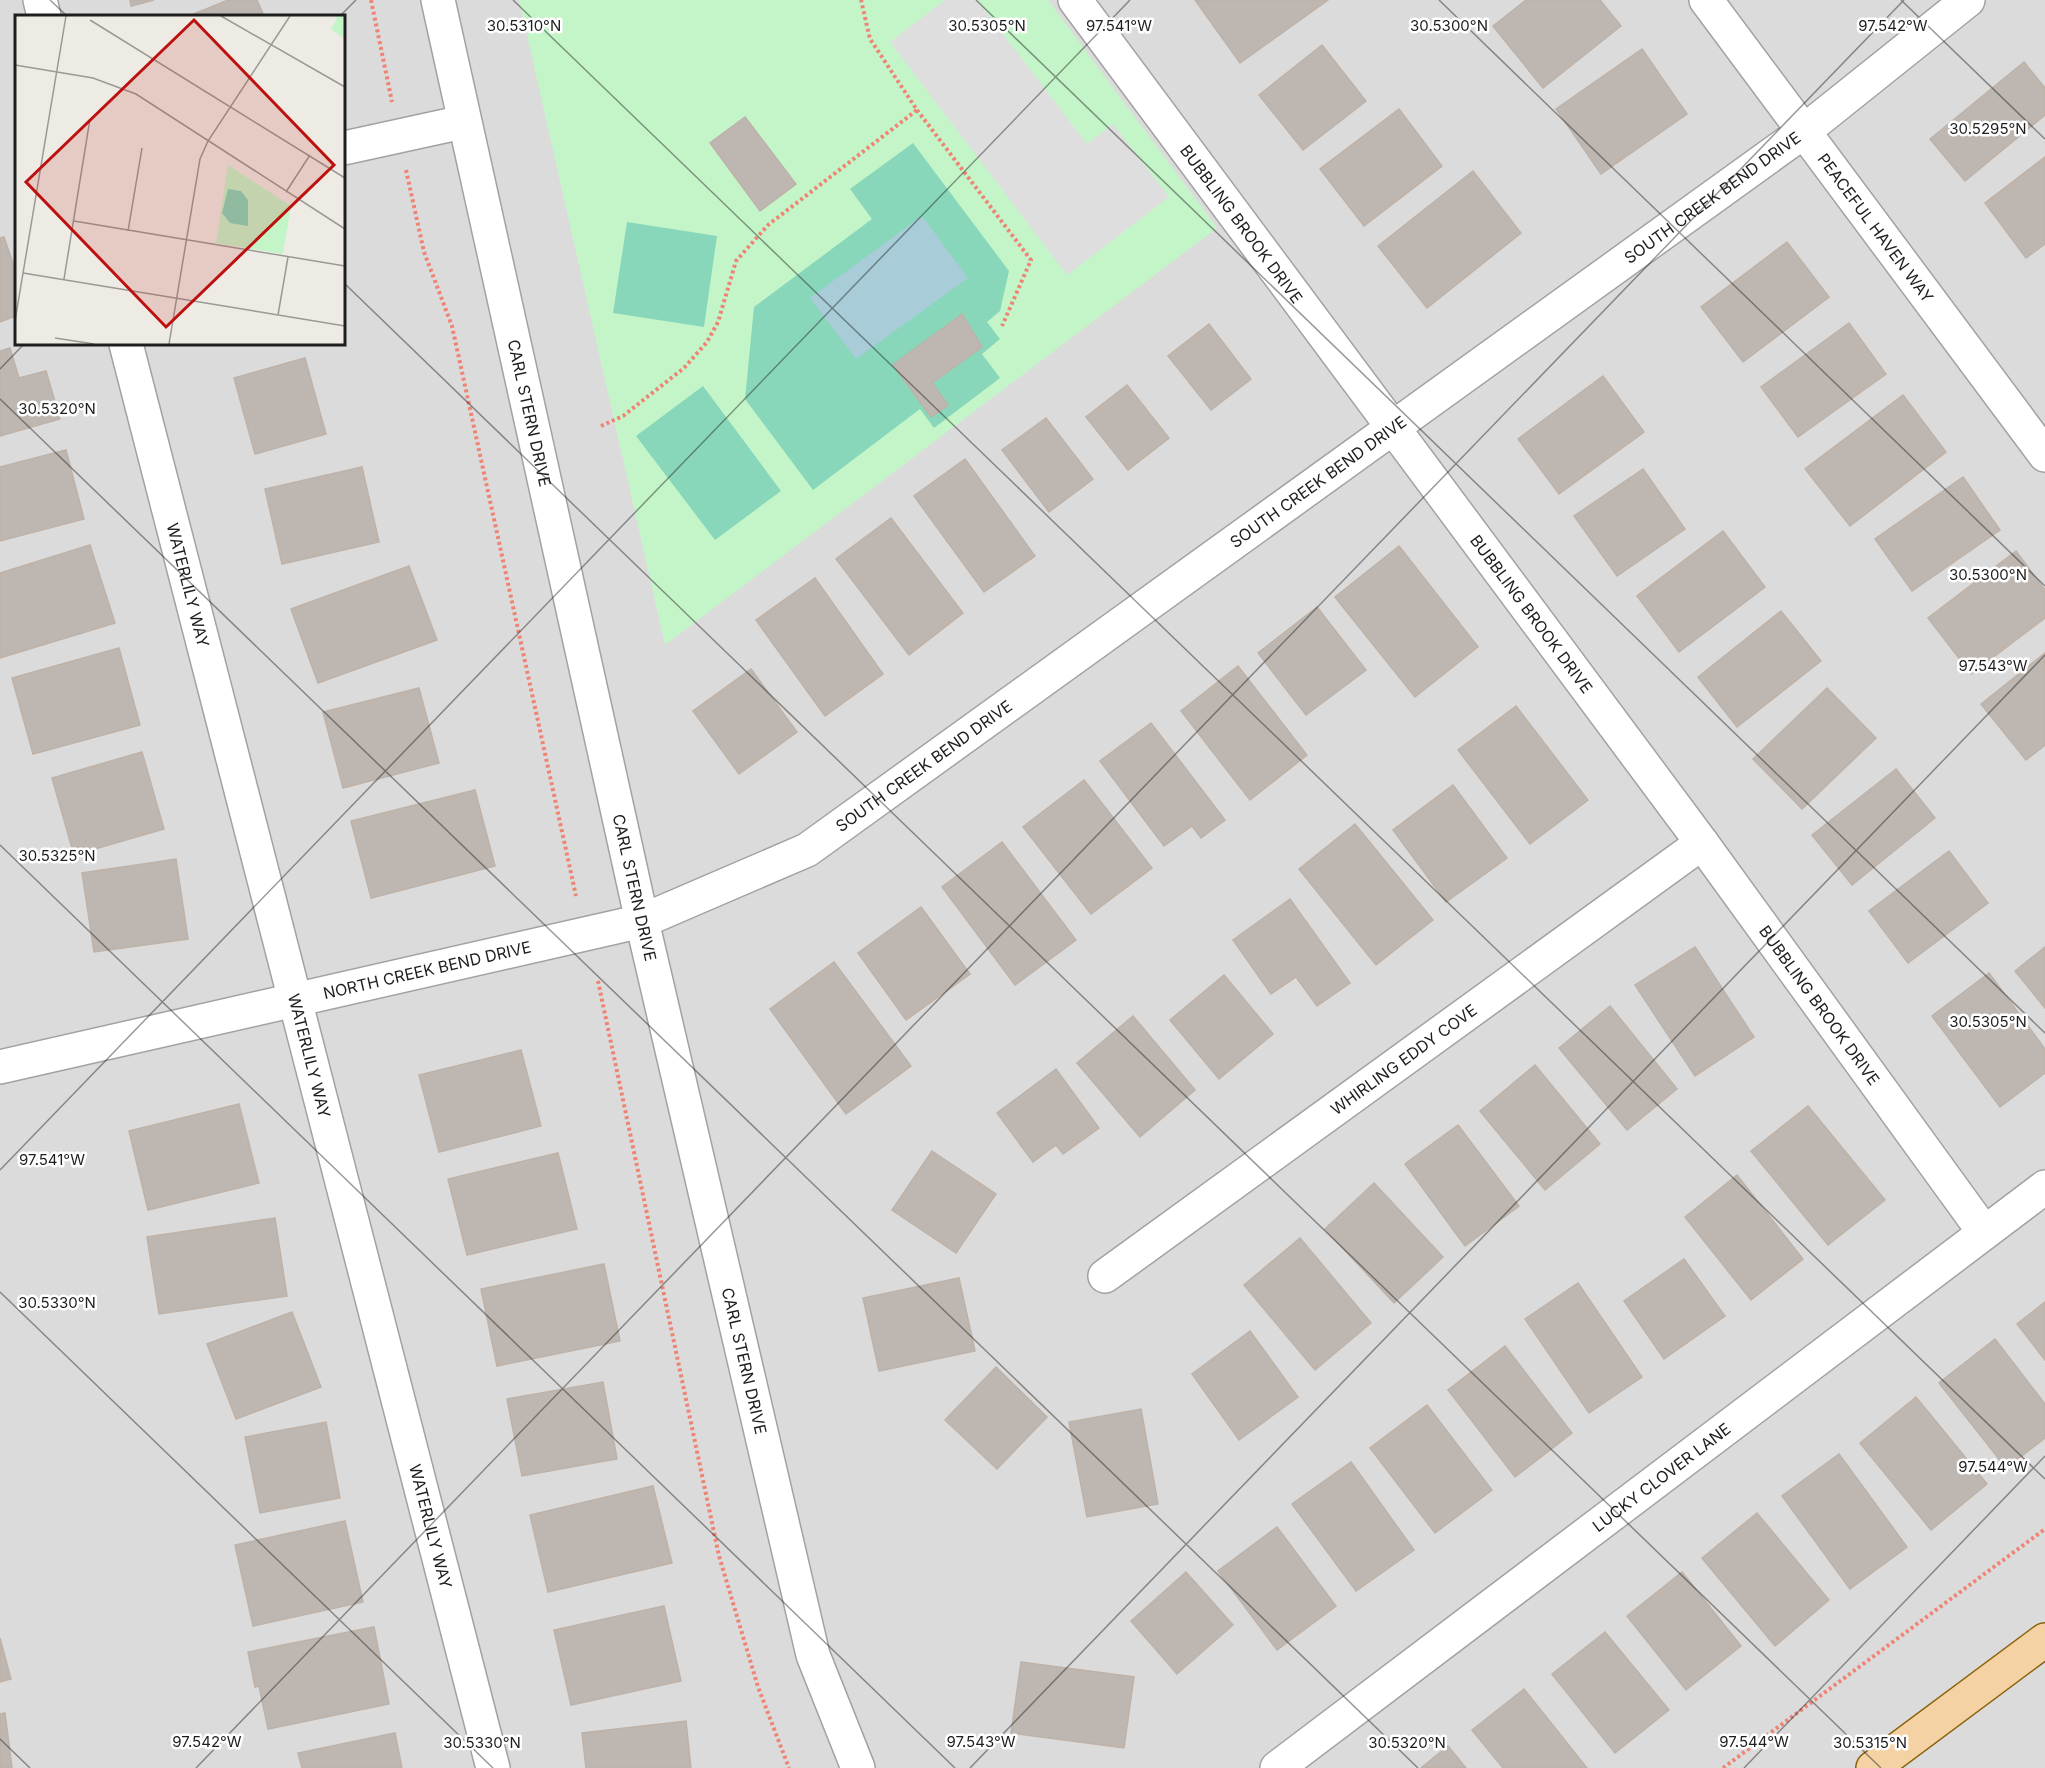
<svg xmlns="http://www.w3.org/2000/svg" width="2045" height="1768" viewBox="0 0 2045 1768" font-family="Inter,sans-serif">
	<rect width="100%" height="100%" fill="#eeebe4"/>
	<path fill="#dcdbdb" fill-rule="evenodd" d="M0,0H2045V1768H0ZM16,16H344V344H16Z"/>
	<path fill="#c4f5c9" d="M519,0H1048L1217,228L665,645Z"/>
	<g fill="#88d7ba">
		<path d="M913,143L1009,271L1000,311L987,322L1000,339L982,354L1000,378L934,428L920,409L813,490L745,399L754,307L872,219L850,189Z"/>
		<path d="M627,222L717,236L704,327L613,313Z"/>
		<path d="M703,386L781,491L715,540L636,436Z"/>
	</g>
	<path fill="#dedede" d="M945,0H977L1087,144L1113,124L1169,197L1067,275L890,42Z"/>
	<path fill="#a8cdd8" d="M922,216L968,278L856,359L810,298Z"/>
	<g fill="#beb7b1" stroke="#beb2a8" stroke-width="1.5">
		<path d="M130,0H154L131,6Z"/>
		<path d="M228,0H257L264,16H189Z"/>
		<path d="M1195,0H1328L1240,63Z"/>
		<path d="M1526,0H1600L1621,26L1543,88L1493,26Z"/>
		<path d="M1322,45L1366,101L1303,150L1259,95Z"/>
		<path d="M1642,49L1687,114L1601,174L1556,109Z"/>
		<path d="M2024,62L2045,88V115L1965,181L1930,139Z"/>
		<path d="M1399,109L1442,166L1364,226L1320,169Z"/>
		<path d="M745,117L796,184L760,211L710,143Z"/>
		<path d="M2045,157V244L2026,258L1985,203Z"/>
		<path d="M1473,171L1521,233L1427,308L1378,246Z"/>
		<path d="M4,237L16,272V316L0,322V238Z"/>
		<path d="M1787,242L1829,297L1743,362L1701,307Z"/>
		<path d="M962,314L982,347L932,383L948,405L931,417L893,365Z"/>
		<path d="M1849,323L1886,374L1798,437L1761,387Z"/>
		<path d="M1209,324L1251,379L1211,410L1168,356Z"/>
		<path d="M10,348L19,378L46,371L60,419L0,436V351Z"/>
		<path d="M305,358L326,434L255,454L234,378Z"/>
		<path d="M1603,376L1644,432L1559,494L1518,439Z"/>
		<path d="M1127,385L1169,438L1128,470L1086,417Z"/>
		<path d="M1903,395L1946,452L1850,526L1805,469Z"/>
		<path d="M1046,418L1093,479L1049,512L1002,450Z"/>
		<path d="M66,450L84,519L0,541V467Z"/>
		<path d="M965,459L1035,556L984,592L914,496Z"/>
		<path d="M362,467L379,542L282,564L265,489Z"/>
		<path d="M1643,469L1685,529L1617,576L1574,516Z"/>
		<path d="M1963,477L2000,530L1912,591L1875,539Z"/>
		<path d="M891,518L963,613L909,655L836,559Z"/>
		<path d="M1723,531L1765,587L1679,652L1637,596Z"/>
		<path d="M90,545L115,623L0,658V573Z"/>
		<path d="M1399,546L1478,647L1415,697L1335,597Z"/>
		<path d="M2016,551L2045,590V618L1971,674L1928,618Z"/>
		<path d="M409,566L437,640L318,683L291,609Z"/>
		<path d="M815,578L883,674L825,716L756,620Z"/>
		<path d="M1317,607L1366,670L1306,715L1258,653Z"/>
		<path d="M1781,611L1821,661L1737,727L1698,677Z"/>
		<path d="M119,648L140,725L33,754L12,678Z"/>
		<path d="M2045,653V745L2026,760L1981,704Z"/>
		<path d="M1238,666L1307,755L1250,800L1181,711Z"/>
		<path d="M751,669L797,732L739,774L693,711Z"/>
		<path d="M419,688L439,763L343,788L323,712Z"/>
		<path d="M1827,688L1876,738L1802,809L1753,759Z"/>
		<path d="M1516,706L1588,800L1530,844L1458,750Z"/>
		<path d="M1151,723L1225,820L1201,838L1192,826L1164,846L1100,761Z"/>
		<path d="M142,752L164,829L74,855L52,778Z"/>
		<path d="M1896,769L1935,818L1852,885L1812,835Z"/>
		<path d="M1084,780L1152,868L1091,914L1023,827Z"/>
		<path d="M1453,785L1507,858L1446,902L1393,830Z"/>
		<path d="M475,790L495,866L371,898L351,821Z"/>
		<path d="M1355,824L1433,920L1376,965L1299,869Z"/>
		<path d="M1002,842L1076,940L1015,985L942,887Z"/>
		<path d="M1949,851L1988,903L1908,963L1869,911Z"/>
		<path d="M176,859L188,939L94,952L82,873Z"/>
		<path d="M1290,899L1350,983L1317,1006L1296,977L1271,994L1233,940Z"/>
		<path d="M921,907L970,974L906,1020L858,953Z"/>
		<path d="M1695,947L1754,1037L1695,1076L1635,985Z"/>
		<path d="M2045,947V1008L2015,971Z"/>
		<path d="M834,962L911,1066L846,1114L770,1009Z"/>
		<path d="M1989,973L2045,1049V1073L2000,1107L1932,1016Z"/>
		<path d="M1224,975L1273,1034L1219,1079L1170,1020Z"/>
		<path d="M1610,1006L1677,1089L1627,1130L1559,1048Z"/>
		<path d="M1133,1016L1195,1090L1140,1137L1077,1063Z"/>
		<path d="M521,1050L541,1126L439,1152L419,1075Z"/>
		<path d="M1535,1065L1600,1144L1545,1190L1480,1111Z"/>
		<path d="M1056,1069L1099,1128L1063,1154L1056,1145L1033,1162L997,1113Z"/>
		<path d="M239,1104L259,1183L148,1210L129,1131Z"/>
		<path d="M1808,1106L1885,1200L1828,1245L1751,1151Z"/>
		<path d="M1458,1125L1519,1206L1465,1246L1405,1164Z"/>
		<path d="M932,1151L996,1194L956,1253L892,1210Z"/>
		<path d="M558,1153L577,1229L467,1255L448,1179Z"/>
		<path d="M1737,1175L1803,1259L1751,1300L1685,1217Z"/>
		<path d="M1374,1183L1443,1257L1394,1303L1325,1229Z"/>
		<path d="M275,1218L287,1296L159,1314L147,1237Z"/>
		<path d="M1300,1238L1371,1323L1315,1370L1244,1285Z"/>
		<path d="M1684,1259L1725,1316L1664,1359L1624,1301Z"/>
		<path d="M604,1264L620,1341L497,1366L481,1289Z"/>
		<path d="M959,1278L975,1351L879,1371L863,1298Z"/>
		<path d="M1578,1283L1642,1377L1589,1413L1525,1319Z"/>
		<path d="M2045,1302V1360L2017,1324Z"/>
		<path d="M292,1312L321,1387L236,1419L207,1344Z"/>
		<path d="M1250,1331L1298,1397L1239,1440L1192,1374Z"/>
		<path d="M1995,1339L2045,1404V1438L2006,1468L1939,1383Z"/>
		<path d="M1505,1346L1572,1433L1515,1477L1448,1390Z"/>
		<path d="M996,1367L1047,1417L997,1469L945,1420Z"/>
		<path d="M603,1382L617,1459L522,1476L507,1399Z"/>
		<path d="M1916,1397L1987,1484L1931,1530L1860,1443Z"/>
		<path d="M1427,1405L1492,1490L1435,1533L1370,1448Z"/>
		<path d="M1141,1409L1158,1504L1087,1517L1069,1422Z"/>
		<path d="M326,1422L340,1498L260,1513L245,1437Z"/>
		<path d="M1839,1454L1907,1547L1850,1589L1782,1496Z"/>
		<path d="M1351,1462L1414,1550L1356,1591L1292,1504Z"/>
		<path d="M653,1486L672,1563L548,1592L530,1515Z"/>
		<path d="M1757,1513L1829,1600L1775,1646L1702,1558Z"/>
		<path d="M345,1521L363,1602L253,1626L235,1545Z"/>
		<path d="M1277,1527L1336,1606L1277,1650L1218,1571Z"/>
		<path d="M1186,1572L1233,1625L1177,1674L1131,1621Z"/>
		<path d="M1682,1572L1741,1646L1686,1690L1627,1616Z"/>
		<path d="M664,1606L681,1681L571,1705L554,1630Z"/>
		<path d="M374,1627L389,1704L268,1729L259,1686L255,1687L248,1652Z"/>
		<path d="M1605,1632L1669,1710L1615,1753L1552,1674Z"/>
		<path d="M0,1638L11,1679L0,1682Z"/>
		<path d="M1021,1662L1134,1677L1124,1748L1011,1733Z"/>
		<path d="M1524,1689L1587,1768H1503L1472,1730Z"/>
		<path d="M5,1713L12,1768H0V1714Z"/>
		<path d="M686,1721L691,1768H586L582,1733Z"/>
		<path d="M395,1733L402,1768H302L298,1753Z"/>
		<path d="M1448,1746L1466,1768H1421Z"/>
	</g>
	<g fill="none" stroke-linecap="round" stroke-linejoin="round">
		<g stroke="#a2a2a2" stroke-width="36">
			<g id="minor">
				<path d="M40,0L44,16"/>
				<path id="s1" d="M438,0L642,921L813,1655L858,1768"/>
				<path id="s2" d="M1075,0L1702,843L1984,1232"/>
				<path id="s3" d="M1706,0L2045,455"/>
				<path d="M344,148L463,122"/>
				<path id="s4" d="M126,344L493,1768"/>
				<path id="s5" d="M0,1067L642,921L807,850L1803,132L1968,0"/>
				<path id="s6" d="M1105,1276L1702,843"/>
				<path id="s7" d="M1277,1768L2045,1187"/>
			</g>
		</g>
		<g stroke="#8c630b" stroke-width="36">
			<path id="major" d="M1873,1768L2045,1640"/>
		</g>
		<g stroke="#ef8374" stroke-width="4" stroke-dasharray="3 3" stroke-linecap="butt">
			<path d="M371,0L392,102"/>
			<path d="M917,110L1031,260L1002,326"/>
			<path d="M406,170L424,252L452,326L576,896"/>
			<path d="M601,426L623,416L684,368L707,342L718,322L736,261L768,225L917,110L870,39L861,0"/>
			<path d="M598,981L719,1556L758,1687L789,1768"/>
			<path d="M1723,1768L2045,1529"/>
		</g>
		<use href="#minor" stroke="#fff" stroke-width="33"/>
		<use href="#major" stroke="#f5d2a3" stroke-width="33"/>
	</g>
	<path fill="none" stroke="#1e1e1e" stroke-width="1.5" stroke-opacity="0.45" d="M50,0L67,16M513,0L2045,1479M976,0L2045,1033M1439,0L2045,586M1901,0L2045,139M340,16L356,0M344,283L1881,1768M0,369L24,344M0,399L1418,1768M0,845L955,1768M0,1170L1130,0M0,1292L493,1768M0,1739L30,1768M196,1768L1904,0M970,1768L2045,655M1744,1768L2045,1456"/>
	<g text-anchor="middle" stroke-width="5" stroke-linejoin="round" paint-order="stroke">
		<g font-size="16" fill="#1e1e1e" stroke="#fff">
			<text dy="6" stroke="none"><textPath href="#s5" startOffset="1954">SOUTH CREEK BEND DRIVE</textPath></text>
			<text dy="6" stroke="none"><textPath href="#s2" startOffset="279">BUBBLING BROOK DRIVE</textPath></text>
			<text dy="6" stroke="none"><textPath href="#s3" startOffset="284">PEACEFUL HAVEN WAY</textPath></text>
			<text dy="6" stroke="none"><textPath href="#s1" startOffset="423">CARL STERN DRIVE</textPath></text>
			<text dy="6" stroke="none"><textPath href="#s5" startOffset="1468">SOUTH CREEK BEND DRIVE</textPath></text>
			<text dy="6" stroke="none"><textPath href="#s4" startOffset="249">WATERLILY WAY</textPath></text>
			<text dy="6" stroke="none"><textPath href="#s2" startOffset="765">BUBBLING BROOK DRIVE</textPath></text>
			<text dy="6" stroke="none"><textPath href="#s5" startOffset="982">SOUTH CREEK BEND DRIVE</textPath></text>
			<text dy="6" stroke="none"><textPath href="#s1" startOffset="909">CARL STERN DRIVE</textPath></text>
			<text dy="6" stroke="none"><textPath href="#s5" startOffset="438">NORTH CREEK BEND DRIVE</textPath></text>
			<text dy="6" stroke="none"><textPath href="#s2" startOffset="1251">BUBBLING BROOK DRIVE</textPath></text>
			<text dy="6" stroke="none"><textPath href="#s4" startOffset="735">WATERLILY WAY</textPath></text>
			<text dy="6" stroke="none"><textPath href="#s6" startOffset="369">WHIRLING EDDY COVE</textPath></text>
			<text dy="6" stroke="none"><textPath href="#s1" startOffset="1395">CARL STERN DRIVE</textPath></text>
			<text dy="6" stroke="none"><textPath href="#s7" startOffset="482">LUCKY CLOVER LANE</textPath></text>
			<text dy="6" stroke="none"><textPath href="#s4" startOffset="1221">WATERLILY WAY</textPath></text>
		</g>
	</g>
	<g transform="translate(15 15)">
		<rect width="330" height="330" fill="#eeebe4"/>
		<path d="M320,1H330V24L316,14L322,3ZM213,150L276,191L268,239L201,228Z" fill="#c4f5c9"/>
		<path d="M213,174L226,176L233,185V211L215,208L207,198Z" fill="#88d7ba"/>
		<path fill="none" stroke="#9b9995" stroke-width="1.5" d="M206,1L330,72M75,5L330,163M0,50L78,63L121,79L330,214M271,177L295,140M59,206L330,251M113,216L127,133M8,258L330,311M49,264L75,104M263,300L273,242M0,306L51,1M40,323L79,329M154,329L185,144L193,126L275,1"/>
		<path fill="#bc110f" fill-opacity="0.15" stroke="#bc110f" stroke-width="3" d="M179,5L319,150L151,312L11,167Z"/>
		<rect width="330" height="330" fill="none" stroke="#1e1e1e" stroke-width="3"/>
	</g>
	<g font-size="15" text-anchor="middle" fill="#1e1e1e" stroke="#fff" stroke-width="5" stroke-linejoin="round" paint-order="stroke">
		<text x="524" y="31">30.5310°N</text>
		<text x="1449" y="31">30.5300°N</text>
		<text x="987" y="31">30.5305°N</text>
		<text x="1119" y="31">97.541°W</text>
		<text x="1893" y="31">97.542°W</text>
		<text x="1988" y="134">30.5295°N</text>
		<text x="57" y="414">30.5320°N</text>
		<text x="1988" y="580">30.5300°N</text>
		<text x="1993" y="671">97.543°W</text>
		<text x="57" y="861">30.5325°N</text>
		<text x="1988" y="1027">30.5305°N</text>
		<text x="52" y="1165">97.541°W</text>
		<text x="57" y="1308">30.5330°N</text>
		<text x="1993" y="1472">97.544°W</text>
		<text x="207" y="1747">97.542°W</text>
		<text x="981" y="1747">97.543°W</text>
		<text x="1754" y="1747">97.544°W</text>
		<text x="482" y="1748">30.5330°N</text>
		<text x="1407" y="1748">30.5320°N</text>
		<text x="1870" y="1748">30.5315°N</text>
	</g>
</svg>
